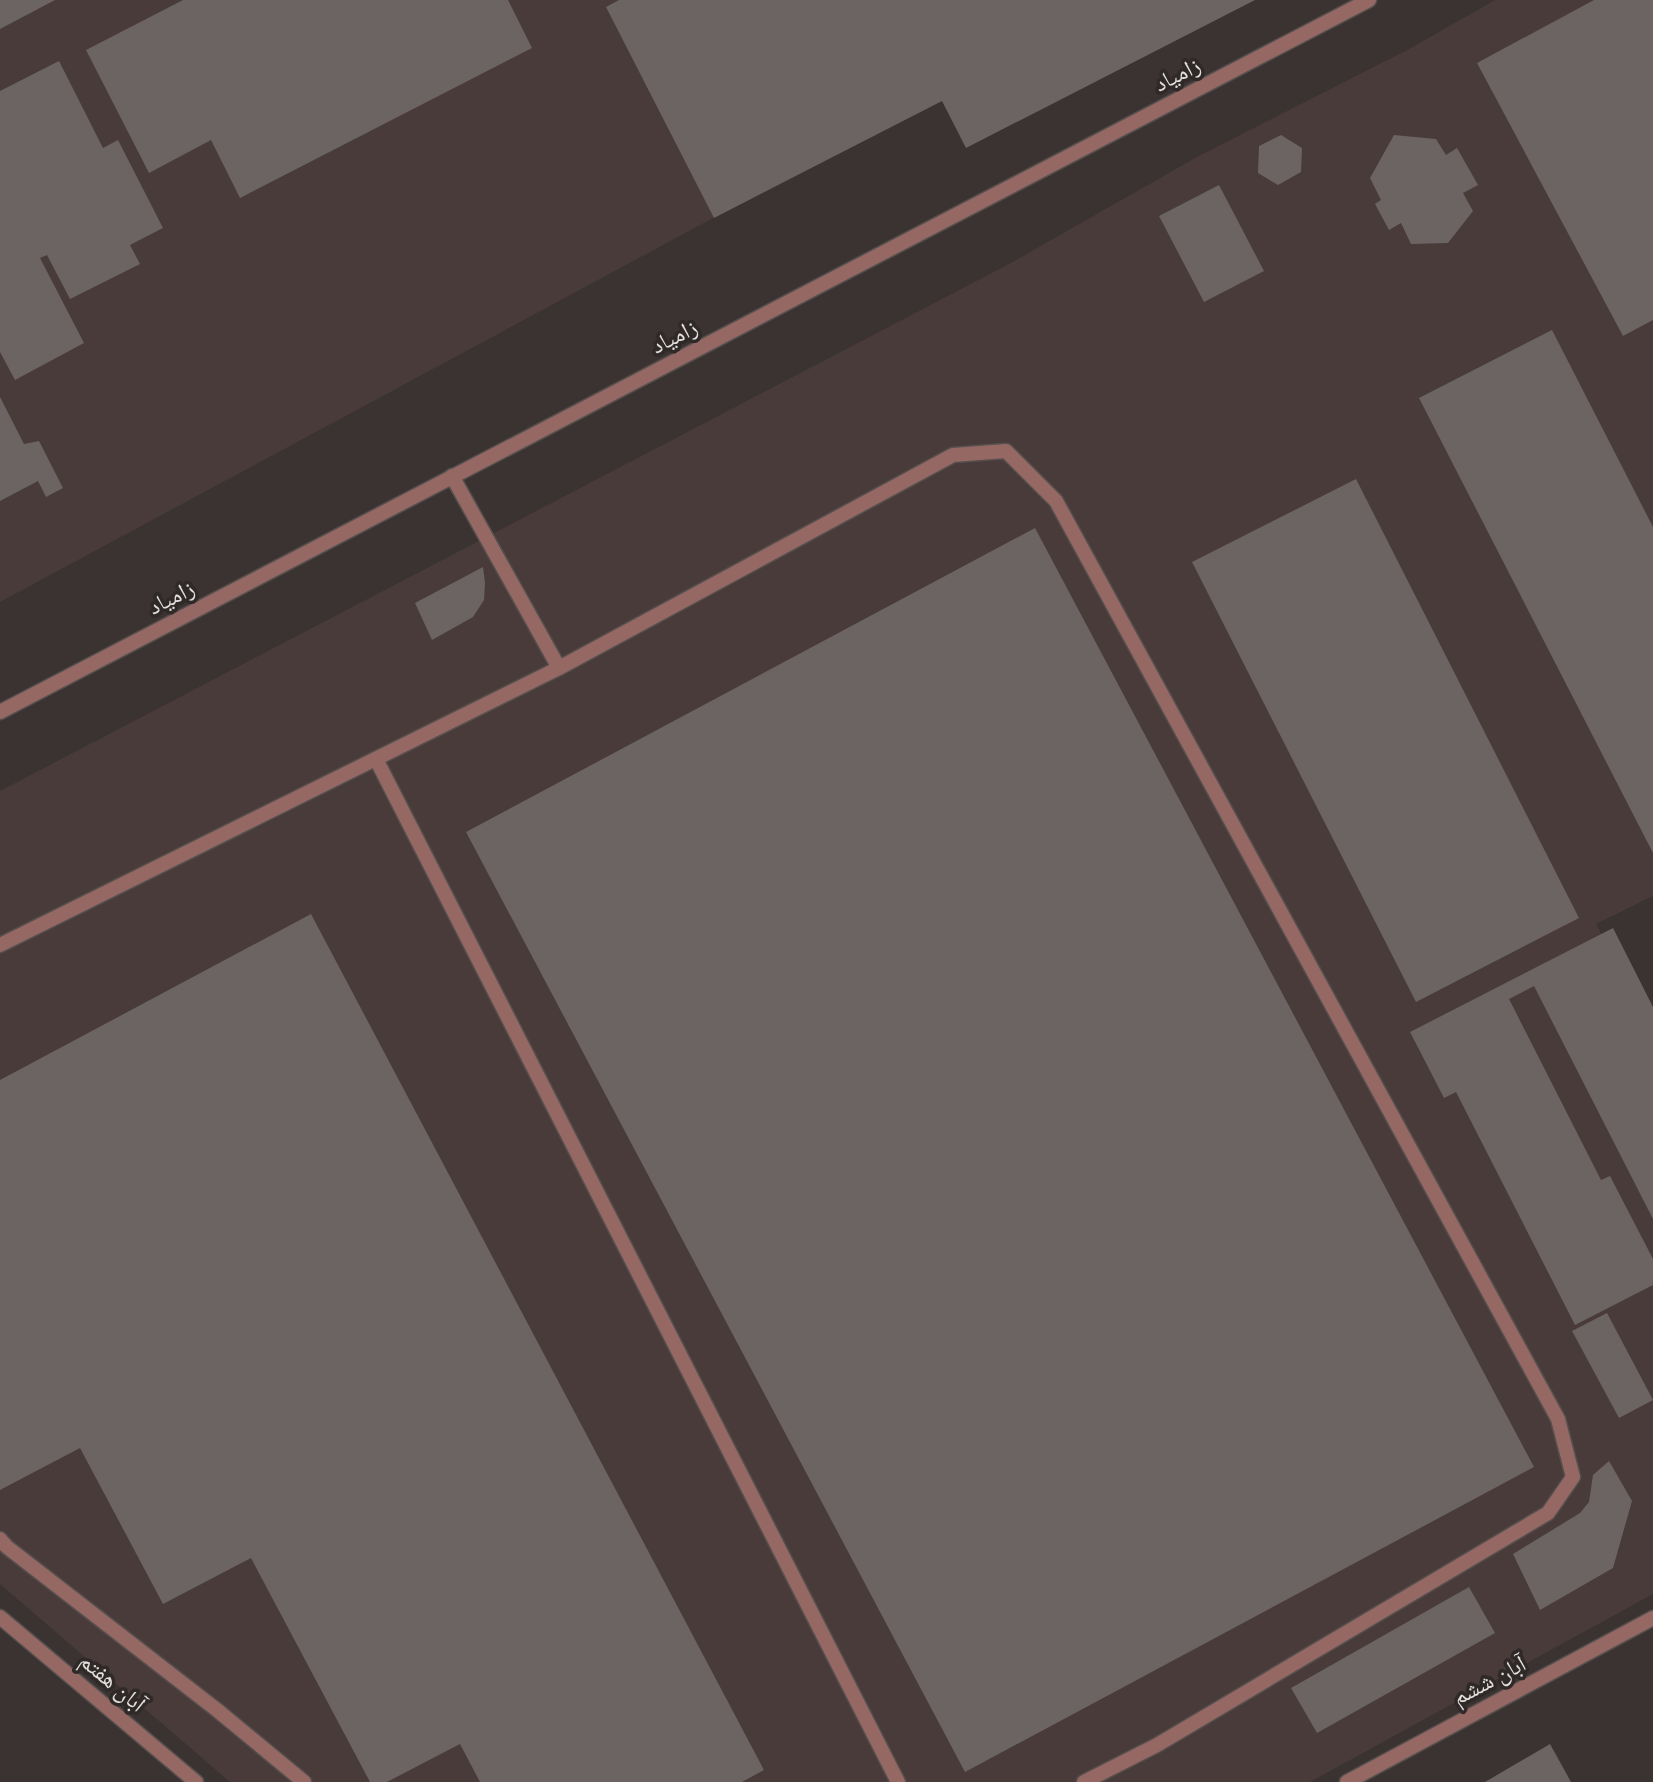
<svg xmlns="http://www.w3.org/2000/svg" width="1653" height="1782" viewBox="0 0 1653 1782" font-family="'IBM Plex Sans','Noto Naskh Arabic',sans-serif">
	<rect width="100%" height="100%" fill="#3a3332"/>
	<g fill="#493b39">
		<path d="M0,0H1118L0,602Z"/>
		<path d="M1495,0H1653V896L1596,924L1653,1035V1594L1310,1782H230L0,1584V791L1009,264L1197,157L1409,49Z"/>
	</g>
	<g fill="#6b6463">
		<path d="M0,0H55L0,29Z"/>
		<path d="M183,0H508L532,48L240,198L211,140L149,173L86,50Z"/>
		<path d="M619,0H1255L966,148L942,101L714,218L606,7Z"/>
		<path d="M1594,0H1653V320L1623,336L1477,63Z"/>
		<path d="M59,61L103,148L118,140L163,228L130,245L140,264L70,299L47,255L40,258L84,343L15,380L0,352V91Z"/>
		<path d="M1281,135L1302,148L1301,172L1278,185L1258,173L1259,146Z"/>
		<path d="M1394,135L1436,139L1446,155L1457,148L1478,185L1463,193L1473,211L1448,243L1411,244L1401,223L1389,230L1375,204L1381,200L1370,178Z"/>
		<path d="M1219,185L1264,271L1204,302L1159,216Z"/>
		<path d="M1552,330L1653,527V853L1419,398Z"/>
		<path d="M0,397L24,444L39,441L63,488L46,497L38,481L0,501Z"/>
		<path d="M1356,479L1579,918L1416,1002L1192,562Z"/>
		<path d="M1035,528L1534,1467L965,1772L466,832Z"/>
		<path d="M483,567L485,583L484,600L473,617L432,640L415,603Z"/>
		<path d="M311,914L764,1770L742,1782H480L460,1744L387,1782H370L251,1558L163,1604L80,1448L0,1490V1080Z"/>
		<path d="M1613,928L1653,1007V1219L1534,986L1509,999L1601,1180L1610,1176L1653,1259V1285L1575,1325L1456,1092L1444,1098L1410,1032Z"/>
		<path d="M1607,1313L1653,1400L1619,1418L1572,1331Z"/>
		<path d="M1609,1461L1632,1501L1613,1568L1540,1610L1513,1554L1580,1513L1589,1502L1593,1475Z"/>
		<path d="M1469,1587L1495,1633L1317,1733L1291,1688Z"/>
		<path d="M1550,1744L1571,1782H1485Z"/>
	</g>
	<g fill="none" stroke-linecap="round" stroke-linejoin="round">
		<g stroke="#554f4e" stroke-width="17">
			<g id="service">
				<path d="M452,476L559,668"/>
				<path d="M376,759L898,1782"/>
				<path d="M0,945L559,668L953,455L1006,451L1056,501L1558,1419L1573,1477L1548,1513L1157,1745L1084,1782"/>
				<path d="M0,1539L7,1547L217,1710L304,1782"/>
				<path d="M0,1617L196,1782"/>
				<path d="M1347,1782L1653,1618"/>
			</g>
		</g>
		<g stroke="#554f4e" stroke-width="17">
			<path id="tertiary" d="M0,712L1369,0"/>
		</g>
		<use href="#service" stroke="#956863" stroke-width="14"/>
		<use href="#tertiary" stroke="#956863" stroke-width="14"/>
	</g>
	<g text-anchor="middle" stroke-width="7" stroke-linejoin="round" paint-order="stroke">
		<g font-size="23" fill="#e3dfde" stroke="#2f2928">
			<text transform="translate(1177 74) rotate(-27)" y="8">زامیاد</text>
			<text transform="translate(674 336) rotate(-27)" y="8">زامیاد</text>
			<text transform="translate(171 597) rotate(-27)" y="8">زامیاد</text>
			<text transform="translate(1489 1680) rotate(-28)" y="8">آبان ششم</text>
			<text transform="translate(113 1682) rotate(40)" y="8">آبان هفتم</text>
		</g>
	</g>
</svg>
